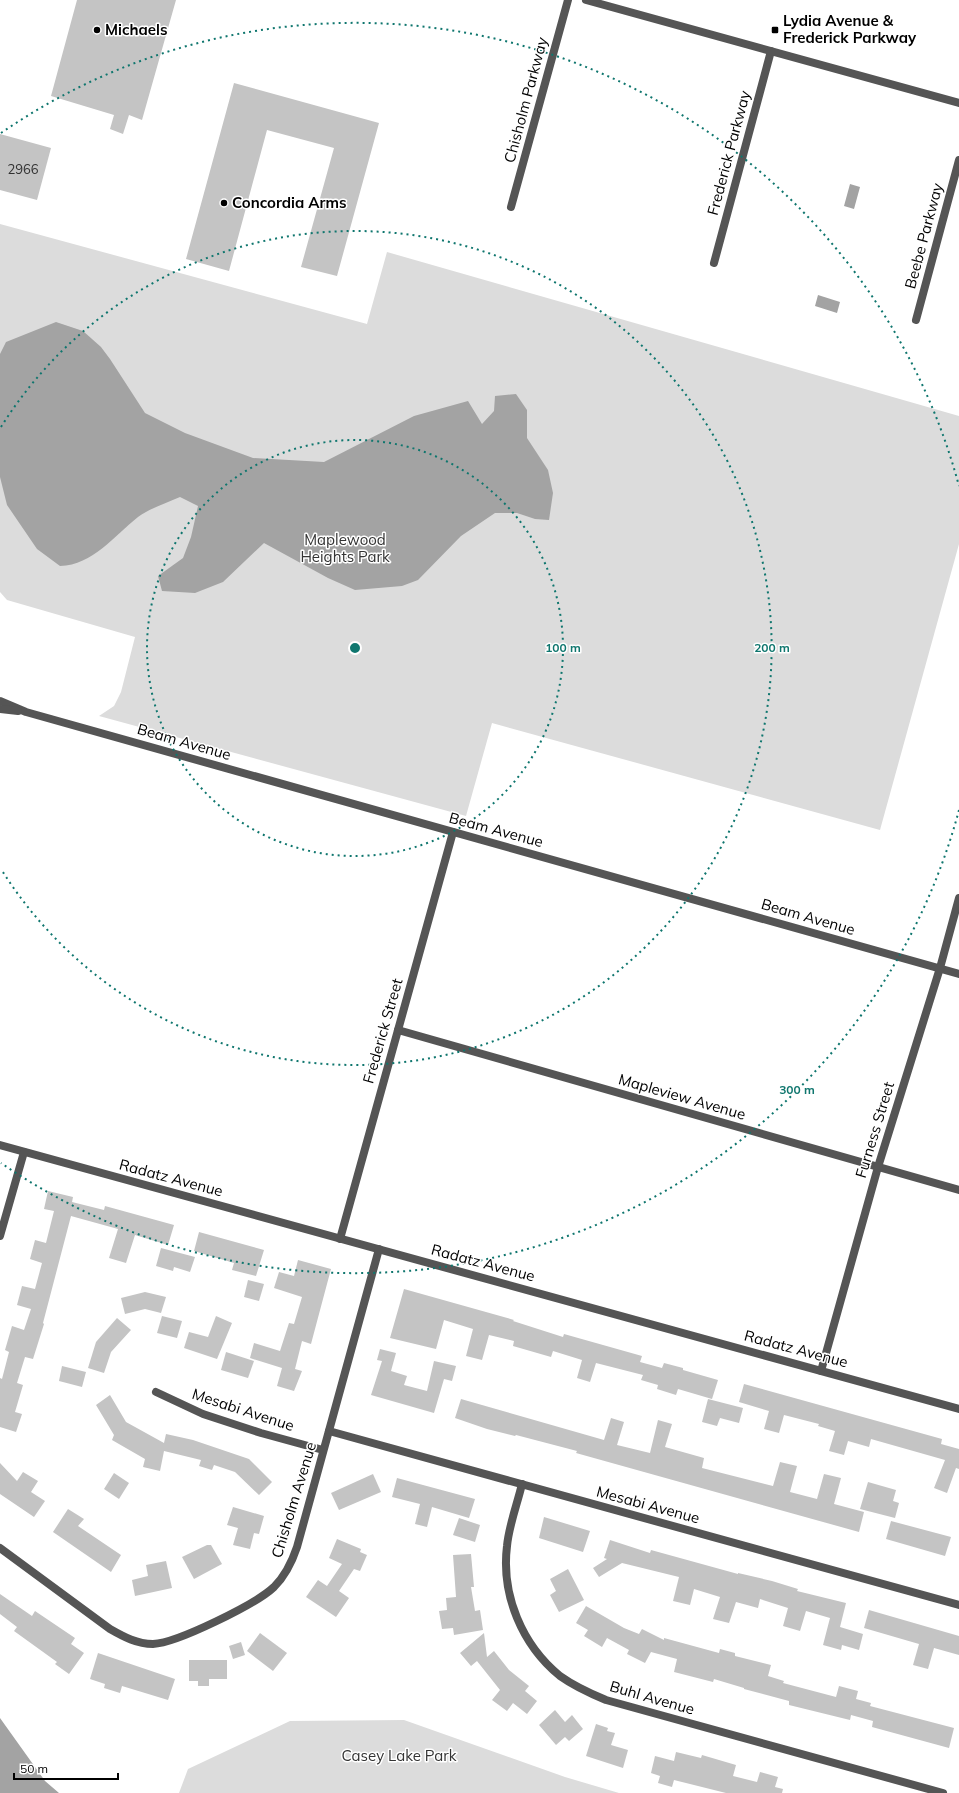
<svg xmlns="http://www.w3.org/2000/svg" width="959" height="1793" viewBox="0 0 959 1793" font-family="Mulish,sans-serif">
	<rect width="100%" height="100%" fill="#fff"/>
	<g fill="#dcdcdc">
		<path d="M0,224L367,324L387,252L959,416V544L880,830L492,723L466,816L99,716L114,706L121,692L135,637L7,600L0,592Z"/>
		<path d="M404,1720L565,1777L619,1793H179L188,1769L290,1721Z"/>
	</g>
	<g fill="#a3a3a3">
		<path d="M850,184L860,187L854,209L844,206Z"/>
		<path d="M818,295L840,302L837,313L815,306Z"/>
		<path d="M56,322L83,331L101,347L110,359L145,413L185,433L253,458L324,462L414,416L468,401L482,424L494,411L495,396L516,394L527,410V438L548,470L553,493L549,520L535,519L517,513H495L461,536L418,580L402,586L355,590L328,578L264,543L223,582L195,593L162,591L158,576L183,558L191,537L198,506L180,497C167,503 150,508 138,517C114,536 93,565 60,566L37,549L7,505L0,477V354L6,342Z"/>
		<path d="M0,1718L45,1781L59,1793H0Z"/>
	</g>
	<g fill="#c4c4c4">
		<path d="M77,0H176L142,120L129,115L123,134L110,129L114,115L51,96Z"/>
		<path d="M234,83L379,123L337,276L301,267L334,148L267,130L229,271L186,259Z"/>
		<path d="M0,134L51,148L37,200L0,190Z"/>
		<path d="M48,1191L73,1197L72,1202L104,1210L105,1206L174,1225L168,1245L135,1235L126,1263L109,1258L118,1229L71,1216L43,1323L44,1324L33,1359L25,1357L17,1383L23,1385L15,1412L22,1414L16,1432L0,1427V1378L2,1379L9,1352L5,1350L12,1326L24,1330L31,1309L17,1305L22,1286L35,1289L42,1263L30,1259L35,1240L46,1243L54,1211L44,1209Z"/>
		<path d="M199,1232L264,1250L256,1276L232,1270L234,1263L194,1251Z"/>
		<path d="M161,1248L195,1257L190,1272L174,1267L173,1271L156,1266Z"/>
		<path d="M298,1260L331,1269L311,1344L302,1341L295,1369L302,1371L294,1391L277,1386L282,1368L250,1358L254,1343L280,1351L289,1323L294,1324L302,1297L274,1288L279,1272L294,1276Z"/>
		<path d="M248,1280L264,1284L259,1301L244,1297Z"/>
		<path d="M404,1289L514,1320L513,1321L563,1337L564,1334L642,1356L640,1362L662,1368L664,1363L683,1368V1370L718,1380L712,1399L678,1389L676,1395L657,1389L658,1385L641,1380L643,1375L596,1363L590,1382L577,1378L582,1360L553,1351L551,1357L513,1346L514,1341L489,1335L482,1360L466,1356L473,1329L444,1320L436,1349L390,1338Z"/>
		<path d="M145,1292L166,1297L161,1313L145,1309L125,1314L121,1298Z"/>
		<path d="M162,1316L182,1321L177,1338L157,1333Z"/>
		<path d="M216,1316L232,1323L217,1359L184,1348L189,1332L208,1337Z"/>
		<path d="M117,1318L131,1330L111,1352L104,1373L88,1368L96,1342Z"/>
		<path d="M380,1349L396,1353L391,1371L407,1376L404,1385L427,1391L434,1361L456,1366L452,1381L444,1379L434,1413L371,1395L382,1361L377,1360Z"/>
		<path d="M226,1352L254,1361L248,1378L221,1370Z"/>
		<path d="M62,1366L86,1372L82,1387L59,1381Z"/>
		<path d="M744,1384L942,1439L941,1444L959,1449V1469L956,1468L947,1493L934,1488L945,1460L871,1439L869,1447L848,1441L844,1455L829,1451L835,1431L818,1426L819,1424L784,1415L779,1433L764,1429L769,1411L739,1402Z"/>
		<path d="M110,1395L126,1422L164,1443L166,1434L193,1440L249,1459L272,1482L259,1495L235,1472L214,1465L212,1470L199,1466L201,1460L164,1451L160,1471L143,1467L145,1459L112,1440L114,1435L96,1405Z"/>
		<path d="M461,1399L604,1440L611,1418L624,1422L617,1445L650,1453L658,1420L672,1424L665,1447L704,1458L702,1468L773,1486L780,1462L797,1466L790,1492L817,1499L824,1474L841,1478L834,1504L864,1512L859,1532L576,1453L577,1451L516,1435L515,1436L487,1429L455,1418Z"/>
		<path d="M708,1399L743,1408L739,1423L720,1418L717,1426L702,1422Z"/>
		<path d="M0,1463L17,1481L23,1472L38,1481L31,1492L45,1501L34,1517L0,1494Z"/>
		<path d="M114,1473L129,1483L119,1499L104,1489Z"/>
		<path d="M373,1474L381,1492L339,1510L331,1493Z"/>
		<path d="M397,1478L475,1499L469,1518L432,1507L427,1527L415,1524L420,1504L392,1497Z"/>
		<path d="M868,1482L896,1490L893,1501L899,1503L895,1518L860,1509Z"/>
		<path d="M233,1507L264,1516L259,1534L254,1533L250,1549L233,1545L238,1528L227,1525Z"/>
		<path d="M68,1509L84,1519L78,1526L121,1555L111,1572L53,1532Z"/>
		<path d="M544,1517L590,1531L583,1552L539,1538Z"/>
		<path d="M459,1518L480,1525L475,1542L453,1535Z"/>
		<path d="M891,1521L951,1537L945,1556L886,1539Z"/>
		<path d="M337,1539L361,1549L360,1552L367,1555L360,1571L354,1569L339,1591L349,1598L336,1617L306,1597L318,1580L327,1586L342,1564L329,1558Z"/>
		<path d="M610,1540L650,1553L651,1550L738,1574V1573L772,1581L798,1589L797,1591L846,1603L840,1627L863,1634L859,1650L842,1645L841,1650L823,1645L830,1618L806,1611L800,1631L783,1626L788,1608L760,1599L758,1608L736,1602L729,1623L713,1619L720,1597L694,1589L690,1605L673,1601L679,1577L622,1563L599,1577L593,1568L607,1559L604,1558Z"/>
		<path d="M207,1545H211L222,1564L194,1579L182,1557Z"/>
		<path d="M471,1554L474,1587H471L475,1611L480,1610L483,1630L454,1635L453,1628L442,1629L439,1611L447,1610L446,1598L456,1597L453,1555Z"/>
		<path d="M166,1561L172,1588L135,1596L132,1580L148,1576L146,1565Z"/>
		<path d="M568,1569L584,1600L559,1612L550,1595L556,1591L550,1579Z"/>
		<path d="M0,1594L32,1616L35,1611L75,1638L71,1644L84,1653L69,1674L55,1664L57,1662L14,1631L17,1627L0,1614Z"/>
		<path d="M586,1606L624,1628L639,1634L642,1629L664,1640V1638L719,1653L720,1649L735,1653V1656L771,1665L768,1676L784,1681L783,1683L836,1697L839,1686L858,1691L856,1699L871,1703L870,1706L954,1728L949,1748L872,1727L873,1721L851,1715L850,1720L789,1705V1701L744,1689V1688L714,1679L713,1682L674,1672L677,1659L651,1652L645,1663L627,1654L629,1650L607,1638L602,1647L584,1636L588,1630L576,1623Z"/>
		<path d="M869,1610L959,1636V1655L934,1648L928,1669L913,1665L919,1644L864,1628Z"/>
		<path d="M260,1633L287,1653L273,1671L247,1651Z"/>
		<path d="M484,1633L487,1657L494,1651L509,1670L529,1686L525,1691L537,1701L527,1714L513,1703L507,1711L492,1700L500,1690L477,1661L471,1666L460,1653Z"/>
		<path d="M241,1642L245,1655L233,1659L229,1646Z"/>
		<path d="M98,1653L175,1679L168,1700L122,1686L120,1693L104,1688L105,1684L90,1679Z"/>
		<path d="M189,1660H227V1679H209V1686H198V1681H189Z"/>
		<path d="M555,1710L565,1722L572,1715L583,1729L569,1741L565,1737L556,1745L539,1725Z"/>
		<path d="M596,1724L608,1728L607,1731L615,1733L611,1745L628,1750L623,1768L586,1756Z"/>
		<path d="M676,1752L701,1758L702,1755L736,1765L733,1776L757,1782L760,1772L778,1777L775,1787L783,1789L782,1793H726L674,1780L672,1787L658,1783L660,1776L651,1773L655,1756L674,1761Z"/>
	</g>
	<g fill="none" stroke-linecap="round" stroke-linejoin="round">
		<g stroke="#555" stroke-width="8">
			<path d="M511,207L568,0"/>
			<path d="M714,263L771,51"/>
			<path d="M916,320L959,160"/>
			<path d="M0,701L26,712L959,974"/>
			<path d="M0,709L18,711"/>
			<path d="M398,1030L959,1190"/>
			<path d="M0,1145L959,1409"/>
			<path d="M0,1236L24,1152"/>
			<path d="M340,1239L453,832"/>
			<path d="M821,1371L878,1167L940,968L959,898"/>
			<path d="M156,1392L203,1414L261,1433L323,1450"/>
			<path d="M329,1431L959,1605"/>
			<path d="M522,1484C517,1505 509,1525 507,1546C501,1595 522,1645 560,1676C574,1686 589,1693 606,1700L943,1793"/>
			<path d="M0,1548L110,1629C124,1637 137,1644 153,1644C177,1643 256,1604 274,1587C285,1576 292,1562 297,1547L379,1249"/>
		</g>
		<path stroke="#555" stroke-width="8" d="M586,0L959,103"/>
	</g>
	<g fill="none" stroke="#0f766e" stroke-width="2" stroke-dasharray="2 4">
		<circle cx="355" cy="648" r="208"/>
		<path d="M1 427A417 417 0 1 1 1 869"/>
		<path d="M959 810A625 625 0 0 1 1 1163M1 133A625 625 0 0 1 959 486"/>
	</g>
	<g fill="#000" stroke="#fff" stroke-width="1.5">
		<circle cx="97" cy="30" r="4"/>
		<rect x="771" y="26" width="8" height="8" rx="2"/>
		<circle cx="224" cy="203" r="4"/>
	</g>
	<g text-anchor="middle" stroke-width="3" stroke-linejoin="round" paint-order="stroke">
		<g font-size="13" fill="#313131">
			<text x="23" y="174">2966</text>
		</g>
		<g font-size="15" font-weight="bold" fill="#000" stroke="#fff" text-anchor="start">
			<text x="783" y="26">Lydia Avenue &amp;<tspan x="783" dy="17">Frederick Parkway</tspan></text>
			<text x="105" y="35">Michaels</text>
			<text x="232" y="208">Concordia Arms</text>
		</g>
		<g font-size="15" fill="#000" stroke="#fff">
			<text transform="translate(526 100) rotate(-75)" y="5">Chisholm Parkway</text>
			<text transform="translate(729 153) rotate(-75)" y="5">Frederick Parkway</text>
			<text transform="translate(924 236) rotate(-75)" y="5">Beebe Parkway</text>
			<text transform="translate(184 742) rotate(16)" y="5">Beam Avenue</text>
			<text transform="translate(496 830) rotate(15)" y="5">Beam Avenue</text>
			<text transform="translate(808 917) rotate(16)" y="5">Beam Avenue</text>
			<text transform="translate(383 1031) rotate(-74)" y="5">Frederick Street</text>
			<text transform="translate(682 1097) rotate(16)" y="5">Mapleview Avenue</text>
			<text transform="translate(875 1130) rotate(-73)" y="5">Furness Street</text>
			<text transform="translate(171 1178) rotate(15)" y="5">Radatz Avenue</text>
			<text transform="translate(483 1263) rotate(15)" y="5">Radatz Avenue</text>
			<text transform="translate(796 1349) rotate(15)" y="5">Radatz Avenue</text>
			<text transform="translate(243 1410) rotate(18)" y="5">Mesabi Avenue</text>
			<text transform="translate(294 1500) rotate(-73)" y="5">Chisholm Avenue</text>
			<text transform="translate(648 1505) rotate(15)" y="5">Mesabi Avenue</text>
			<text transform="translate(652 1698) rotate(16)" y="5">Buhl Avenue</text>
		</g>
		<g font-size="15" fill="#333" stroke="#fff">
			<text x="345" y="545">Maplewood<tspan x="345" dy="17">Heights Park</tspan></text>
			<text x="399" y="1761">Casey Lake Park</text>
		</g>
	</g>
	<circle cx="355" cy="648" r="6" fill="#0f766e" stroke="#fff" stroke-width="2"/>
	<g font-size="12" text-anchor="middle" font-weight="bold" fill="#0f766e" stroke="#fff" stroke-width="3" stroke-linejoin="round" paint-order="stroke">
		<text x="563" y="652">100 m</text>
		<text x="772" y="652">200 m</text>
		<text x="797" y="1094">300 m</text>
	</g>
	<path d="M14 1773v6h104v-6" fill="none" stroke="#000000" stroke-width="2"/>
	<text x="20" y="1773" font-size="12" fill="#000000" stroke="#ffffff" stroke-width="3" paint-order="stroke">50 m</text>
</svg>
